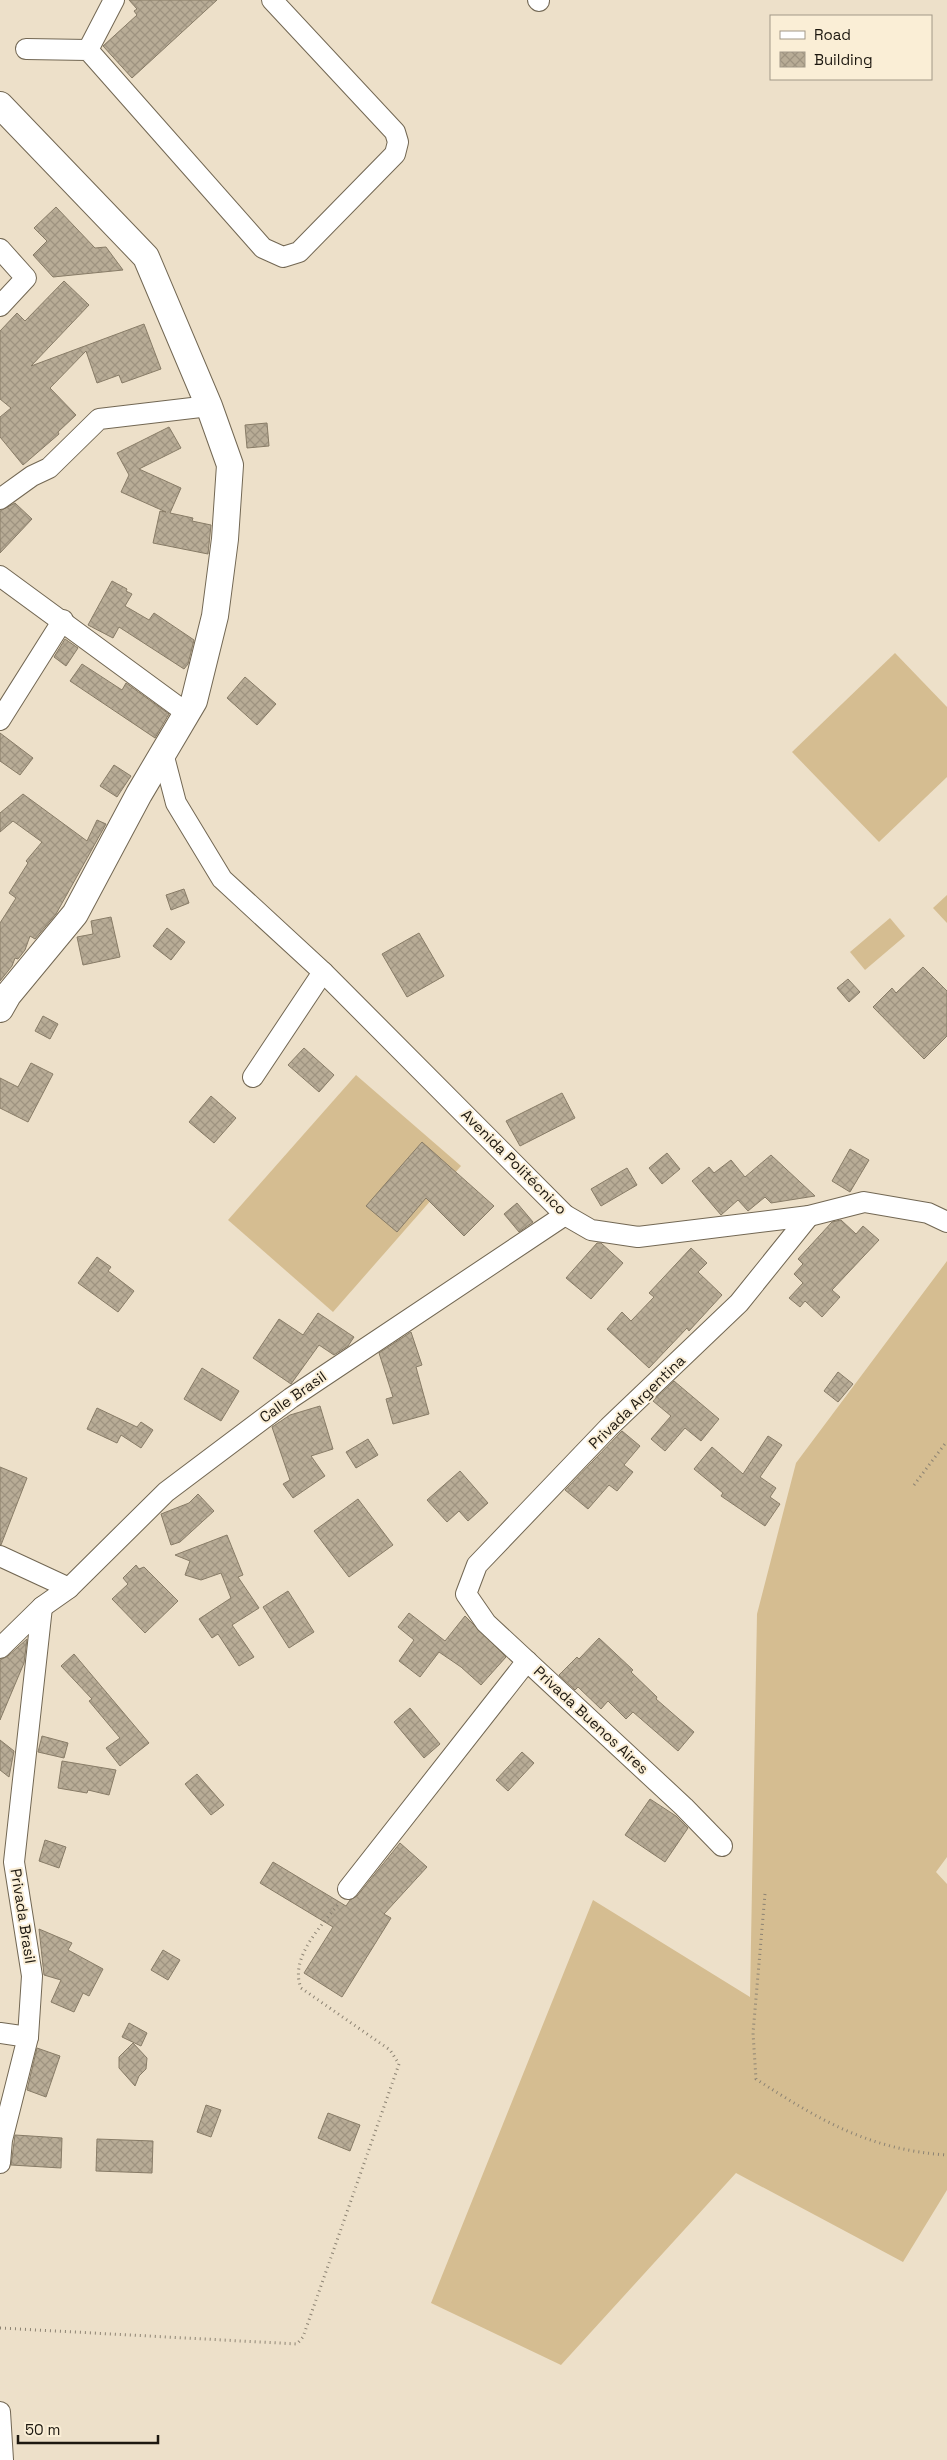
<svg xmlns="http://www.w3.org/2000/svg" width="947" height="2460" viewBox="0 0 947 2460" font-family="'Space Grotesk',sans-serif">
	<defs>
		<pattern id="building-cross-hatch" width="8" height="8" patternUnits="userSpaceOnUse" patternTransform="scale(1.25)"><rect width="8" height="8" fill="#b8ac96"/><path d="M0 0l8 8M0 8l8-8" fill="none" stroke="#9e9380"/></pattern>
	</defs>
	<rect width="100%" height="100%" fill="#ede0c9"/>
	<g fill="#d5bd91">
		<path d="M895,653L947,707V777L879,842L792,752Z"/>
		<path d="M947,895V923L933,908Z"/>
		<path d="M890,918L905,936L865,970L850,952Z"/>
		<path d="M356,1075L461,1166L333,1312L228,1220Z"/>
		<path d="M947,1261V1857L936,1872L947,1884V2190L903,2262L736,2173L561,2365L431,2303L593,1900L750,1997L757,1614L796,1463Z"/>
	</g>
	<g fill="url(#building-cross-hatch)" stroke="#887c67">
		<path d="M129,0H217L132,78L103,46L137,15L134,11L137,9Z"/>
		<path d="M56,207L95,248L106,247L123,270L53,277L33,255L47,241L34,228Z"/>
		<path d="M64,281L89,305L31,366L144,324L161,369L122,383L119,375L97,383L86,351L50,388L76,415L58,432L59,434L23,465L0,437V417L11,408L0,399V331L17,313L25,321Z"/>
		<path d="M267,423L269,446L247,448L245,425Z"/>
		<path d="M169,427L181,448L139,469L181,488L170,513L193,518L192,521L211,525L208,554L153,543L160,511L166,512L121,492L129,475L117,453Z"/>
		<path d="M15,503L32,519L0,553V511Z"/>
		<path d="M112,581L127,589L126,591L132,594L125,606L149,620L154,613L194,640L188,664L184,669L119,627L113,638L88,625Z"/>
		<path d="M65,639L78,648L66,666L54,657Z"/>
		<path d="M82,664L122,690L126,683L169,714L155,738L70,681Z"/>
		<path d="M245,677L276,704L257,725L227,698Z"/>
		<path d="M0,733L33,758L20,775L0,761Z"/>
		<path d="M114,765L131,776L117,797L100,786Z"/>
		<path d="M23,794L87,841L97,820L106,824L56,914L35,939L30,936L25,950L18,959L15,958L12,966L0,981V923L16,898L9,893L28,863L26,861L42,842L13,821L0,832V813Z"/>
		<path d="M184,889L189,903L171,910L166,895Z"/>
		<path d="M111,917L120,957L83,965L77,937L93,934L91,921Z"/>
		<path d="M167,928L185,942L171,960L153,946Z"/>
		<path d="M419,933L444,976L407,997L382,954Z"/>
		<path d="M923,967L947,991V1036L924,1059L873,1007L892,988L896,993Z"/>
		<path d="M848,979L860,992L849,1002L837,988Z"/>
		<path d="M43,1016L58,1024L50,1039L35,1031Z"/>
		<path d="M304,1048L334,1075L319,1092L288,1065Z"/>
		<path d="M31,1063L53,1074L28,1122L0,1108V1078L18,1087Z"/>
		<path d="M562,1093L575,1118L520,1146L506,1121Z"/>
		<path d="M211,1096L236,1118L214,1143L189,1122Z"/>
		<path d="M422,1142L494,1206L464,1236L426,1198L397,1232L366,1206Z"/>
		<path d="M850,1149L869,1160L850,1192L832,1181Z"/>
		<path d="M667,1153L680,1169L662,1184L649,1168Z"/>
		<path d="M771,1155L815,1196L771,1203L765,1197L748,1211L738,1200L721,1215L692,1181L709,1167L714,1173L731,1160L745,1177Z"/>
		<path d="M627,1168L637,1185L601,1206L591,1189Z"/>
		<path d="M517,1203L533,1222L519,1232L504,1214Z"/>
		<path d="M841,1220L856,1234L863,1226L879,1240L832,1290L840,1297L822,1317L805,1301L800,1307L789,1298L803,1283L794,1274L803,1264L798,1259L832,1222Z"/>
		<path d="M597,1243H601L623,1263L591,1299L566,1278Z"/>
		<path d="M691,1248L707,1263L698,1272L722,1295L689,1331L687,1328L649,1368L607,1329L622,1312L631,1321L654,1297L649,1293Z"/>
		<path d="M97,1257L111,1267L108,1271L134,1291L118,1312L78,1283Z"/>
		<path d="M318,1313L354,1337L348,1346L334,1355L319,1345L291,1384L253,1358L279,1319L303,1335Z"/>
		<path d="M411,1332L422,1365L416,1367L429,1414L393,1424L386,1399L393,1397L379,1353Z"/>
		<path d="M202,1368L239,1391L221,1421L184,1399Z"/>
		<path d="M838,1372L853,1384L838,1402L824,1391Z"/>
		<path d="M674,1381L719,1419L701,1441L685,1428L665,1451L651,1439L671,1416L653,1401Z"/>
		<path d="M320,1406L333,1449L311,1456L325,1476L293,1498L283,1484L290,1480L272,1427L290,1415Z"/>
		<path d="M97,1408L137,1427L141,1422L153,1430L141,1448L121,1435L117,1443L87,1429Z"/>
		<path d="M622,1431L640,1446L624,1465L633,1472L617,1491L609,1485L588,1509L565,1490Z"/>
		<path d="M768,1436L782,1445L760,1477L776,1488L770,1497L780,1504L765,1526L721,1496L723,1493L694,1469L712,1447L743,1474Z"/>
		<path d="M368,1439L378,1455L356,1468L346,1452Z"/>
		<path d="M0,1467L27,1478L1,1545L0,1544Z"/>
		<path d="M460,1471L488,1503L468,1521L459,1511L447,1522L427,1500Z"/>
		<path d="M198,1494L214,1511L180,1542L171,1545L161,1514L189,1503Z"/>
		<path d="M358,1499L393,1545L349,1577L314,1531Z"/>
		<path d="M227,1535L243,1575L238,1577L259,1608L232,1625L254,1657L239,1666L218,1634L212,1638L199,1619L231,1598L221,1573L201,1580L185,1575L190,1561L175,1555Z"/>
		<path d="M136,1565L139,1569L144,1567L178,1601L145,1633L112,1599L128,1584L123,1578Z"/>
		<path d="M288,1591L314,1632L289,1648L263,1607Z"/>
		<path d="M409,1613L445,1641L465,1616L506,1657L481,1685L461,1667L439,1652L420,1677L399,1661L414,1640L398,1627Z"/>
		<path d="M599,1638L633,1670L631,1672L657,1697L656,1699L694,1732L678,1751L633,1712L626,1719L608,1701L601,1709L578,1687L575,1690L559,1675L577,1657L579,1659Z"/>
		<path d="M27,1639L24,1663L0,1720V1660L8,1656Z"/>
		<path d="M74,1654L149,1743L120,1766L106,1748L120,1738L89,1701L92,1699L61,1666Z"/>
		<path d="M410,1708L440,1744L424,1758L394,1722Z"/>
		<path d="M42,1736L68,1743L64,1758L38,1752Z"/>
		<path d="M0,1740L14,1751L9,1777L0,1770Z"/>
		<path d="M522,1752L534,1763L508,1791L496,1780Z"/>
		<path d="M62,1761L116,1770L109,1795L88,1790L87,1793L58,1788Z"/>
		<path d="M197,1774L224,1805L211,1815L185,1784Z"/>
		<path d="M650,1799L676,1816L688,1828L665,1862L625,1835Z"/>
		<path d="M45,1840L66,1847L59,1868L39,1861Z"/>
		<path d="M400,1843L427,1867L384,1914L391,1918L342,1997L304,1973L333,1927L260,1883L273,1862L346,1906L350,1900L357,1896Z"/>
		<path d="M39,1929L72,1943L68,1950L103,1969L89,1996L83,1993L74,2012L51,2002L61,1980L44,1975Z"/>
		<path d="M163,1950L180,1960L168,1980L151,1970Z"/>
		<path d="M129,2023L147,2033L141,2046L122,2037Z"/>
		<path d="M133,2043L147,2058L146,2069L139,2076L135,2086L119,2068V2057Z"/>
		<path d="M37,2048L60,2056L46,2097L27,2090Z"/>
		<path d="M206,2105L221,2110L211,2137L197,2132Z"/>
		<path d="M328,2113L360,2125L350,2151L318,2138Z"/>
		<path d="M15,2135L62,2138L61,2168L11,2165Z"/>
		<path d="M97,2139L153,2141L152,2173L96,2171Z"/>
	</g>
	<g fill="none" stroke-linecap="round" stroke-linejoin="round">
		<g stroke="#726753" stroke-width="22">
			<g id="minor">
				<path d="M538,0L539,1"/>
				<path d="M26,49L88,50L263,248L283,257L299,252L395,154L398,142L395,132L272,0"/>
				<path d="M88,50L114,0"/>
				<path d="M0,249L26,278L0,306"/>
				<path d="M0,499L32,476L49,468L99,419L209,406"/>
				<path d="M0,576L188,714"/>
				<path d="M0,720L63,620"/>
				<path d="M163,753L176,803L222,879L323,972L565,1215L591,1230L638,1237L809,1216L864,1202L928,1213L947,1222"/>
				<path d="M253,1077L323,972"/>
				<path d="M0,1556L69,1588"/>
				<path d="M0,1648L42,1607L69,1588L166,1492L291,1398L565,1215"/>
				<path d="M722,1846L684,1807L486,1623L466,1594L477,1565L609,1427L739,1303L809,1216"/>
				<path d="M348,1889L527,1661"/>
				<path d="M0,2033L28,2037"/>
				<path d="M0,2163L2,2140L28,2037L32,1976L14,1862L42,1607"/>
				<path d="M0,2412L3,2460"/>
			</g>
		</g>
		<g stroke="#726753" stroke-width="28">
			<path id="tertiary" d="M0,105L146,257L209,406L230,465L225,539L215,616L194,701L139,794L75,914L8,995L0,1009"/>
		</g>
		<g stroke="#8c8373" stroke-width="3" stroke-dasharray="1 4" stroke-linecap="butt">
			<path d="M914,1485L947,1441"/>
			<path d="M765,1894L753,2033L756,2079C819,2120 870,2150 947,2155"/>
			<path d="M0,2328L297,2344L303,2337L399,2064L390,2050L301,1988C289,1957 322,1926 339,1903"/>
		</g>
		<use href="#minor" stroke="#fff" stroke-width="20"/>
		<use href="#tertiary" stroke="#fff" stroke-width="26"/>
	</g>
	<g text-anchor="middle" stroke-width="4" stroke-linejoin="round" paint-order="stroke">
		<g font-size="15" fill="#1d1810" stroke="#faeed6">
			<text transform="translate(514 1162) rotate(45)" y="5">Avenida Politécnico</text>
			<text transform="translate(293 1397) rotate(-35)" y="5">Calle Brasil</text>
			<text transform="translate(637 1402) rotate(-44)" y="5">Privada Argentina</text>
			<text transform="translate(591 1720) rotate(43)" y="5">Privada Buenos Aires</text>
			<text transform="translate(23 1916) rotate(81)" y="5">Privada Brasil</text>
		</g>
	</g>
	<rect x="770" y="15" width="162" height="65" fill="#faeed6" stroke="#a29887"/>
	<rect x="780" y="31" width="25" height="8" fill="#ffffff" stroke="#a29887"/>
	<text x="814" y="40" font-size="15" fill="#1d1810">Road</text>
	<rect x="780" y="52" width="25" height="15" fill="url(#building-cross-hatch)" stroke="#a29887"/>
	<text x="814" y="65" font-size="15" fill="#1d1810">Building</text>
	<path d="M18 2435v8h140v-8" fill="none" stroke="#1d1810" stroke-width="2.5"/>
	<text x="25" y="2435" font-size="15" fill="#1d1810" stroke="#faeed6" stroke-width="4" paint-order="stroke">50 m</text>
</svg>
